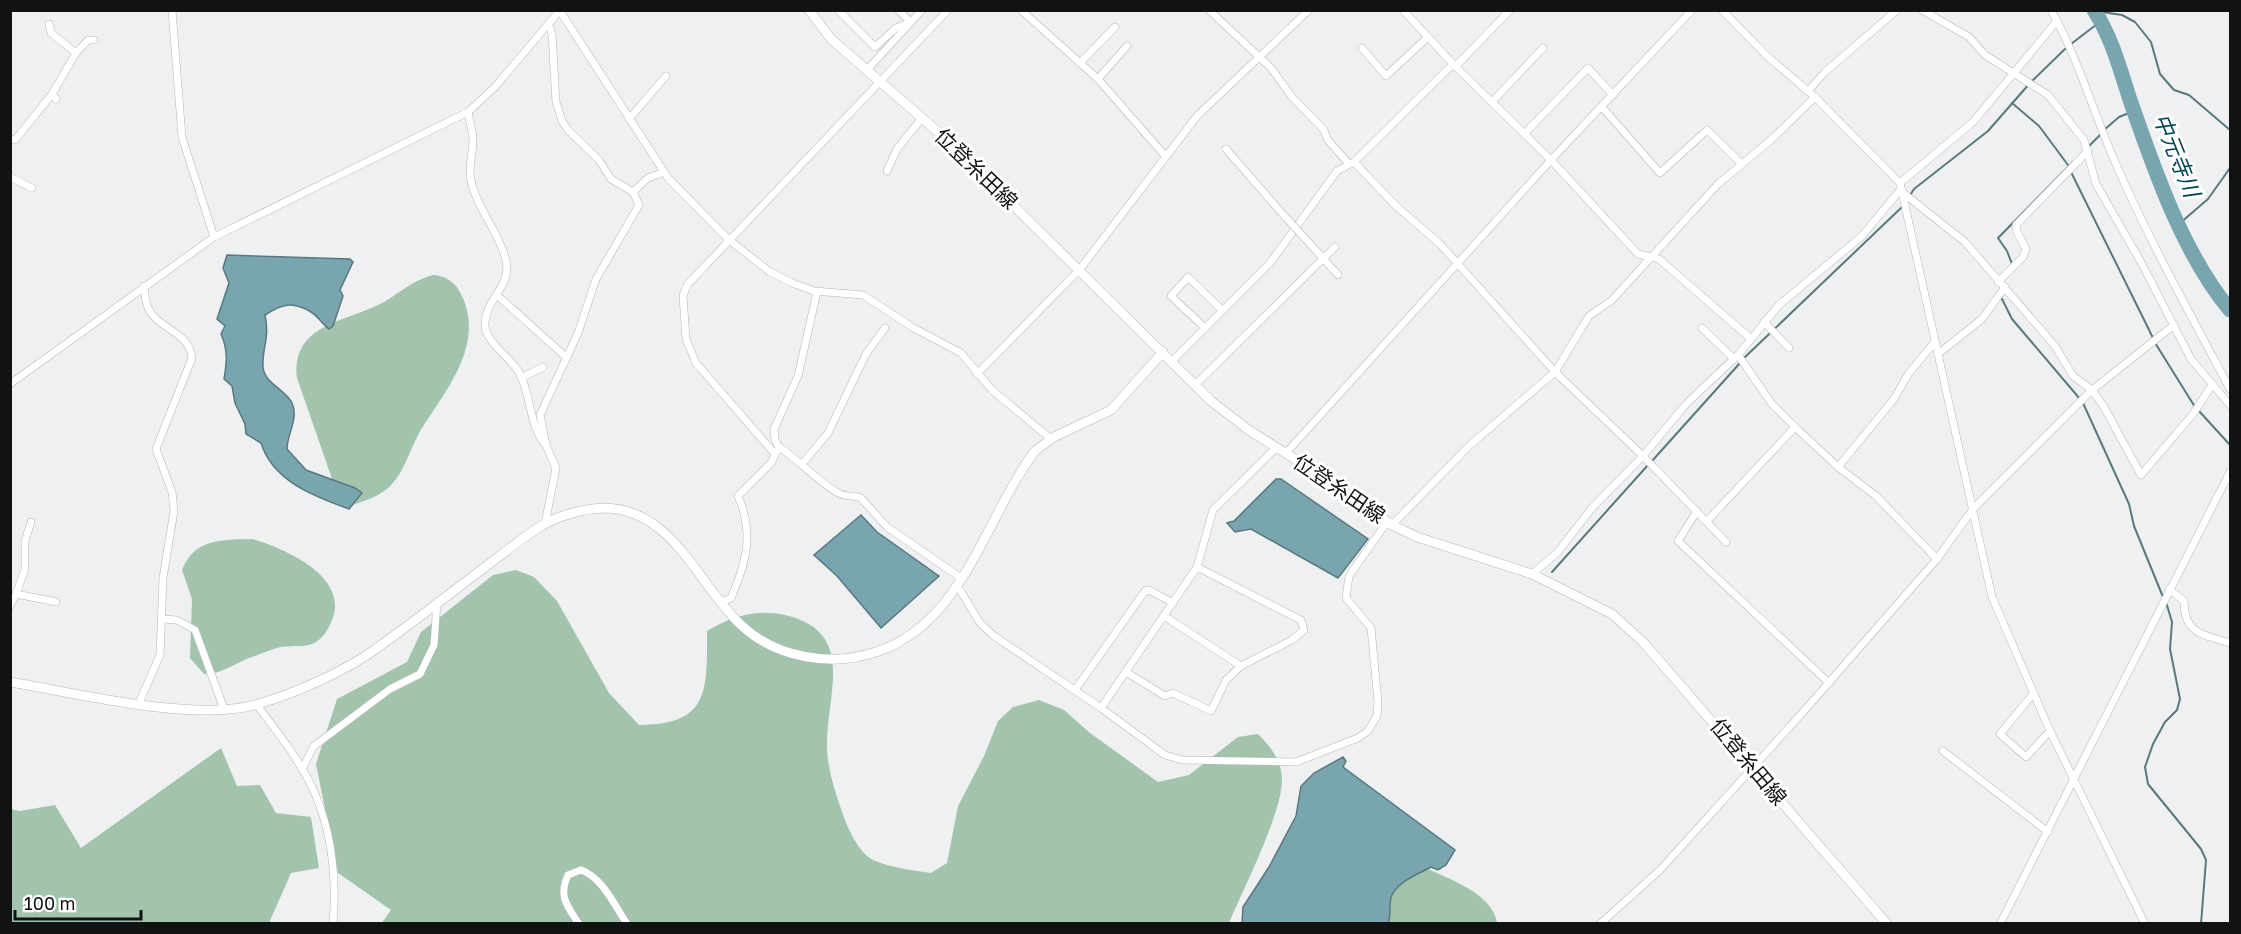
<svg xmlns="http://www.w3.org/2000/svg" width="2241" height="934" viewBox="0 0 2241 934" font-family="'Golos Text','Noto Sans JP',sans-serif">
	<rect width="100%" height="100%" fill="#eff0f2"/>
	<g fill="#a2c4ac">
		<path d="M433,275C446,276 455,282 461,294C487,346 443,393 418,435C410,450 404,471 392,484C383,495 365,501 352,505L338,496L297,378C291,323 348,322 384,302C401,292 413,280 433,275Z"/>
		<path d="M252,539C283,548 350,576 332,620C328,629 325,636 316,642C307,648 292,645 281,647C272,649 263,653 255,656C237,661 224,674 204,674L190,658L192,599L182,570C195,538 221,540 252,539Z"/>
		<path d="M516,570L534,577L557,601L609,693L639,725C710,725 707,690 707,631C732,616 757,609 785,615C859,632 825,697 827,749C828,772 837,798 845,820C850,833 860,853 873,860C891,868 912,870 931,873L947,863L958,806L984,756L998,721L1013,707L1039,700L1064,710L1090,733L1158,782L1189,775L1238,737L1258,734C1271,747 1282,761 1282,781C1281,815 1243,890 1229,923L381,924L391,910L338,873L316,764L337,699L407,662L421,632L493,575Z"/>
		<path d="M221,748L237,786L260,785L276,813L311,817L319,868L291,873L269,923H11V809L20,811L55,805L81,848Z"/>
		<path d="M1423,867C1447,878 1493,893 1497,923L1327,924Z"/>
	</g>
	<g fill="#78a5ae" stroke="#59797f" stroke-width="1.5">
		<path d="M227,255L350,259L353,262L340,290L343,296L333,326L329,329C322,324 318,316 311,312C292,301 282,304 265,315C270,339 262,347 263,367C264,383 286,390 292,403C299,418 287,434 287,449L306,470L355,488L362,493L349,509C313,496 273,481 261,443L246,434L245,424L235,403L232,386L224,379C227,362 228,350 221,334L225,326L217,319L229,283L223,268Z"/>
		<path d="M1276,479H1281L1368,539L1338,578L1251,529L1235,532L1227,523L1234,521Z"/>
		<path d="M861,515L877,532L939,576L881,628L837,576L814,555Z"/>
		<path d="M1343,757L1346,761L1343,767L1455,850L1446,865L1438,870L1431,867C1418,874 1399,881 1392,895C1388,903 1392,915 1388,923H1242L1243,907L1269,867L1296,816L1301,786L1314,773Z"/>
	</g>
	<g fill="none" stroke-linecap="round" stroke-linejoin="round">
		<g stroke="#59797f" stroke-width="2">
			<path d="M2095,11L2122,15L2135,22L2151,42L2160,74L2174,90L2189,95L2230,130"/>
			<path d="M2071,44L2101,21"/>
			<path d="M2012,103L2039,126L2068,165"/>
			<path d="M2104,130L2119,117L2134,111"/>
			<path d="M2088,147L2101,134"/>
			<path d="M2070,170L2157,346L2195,407"/>
			<path d="M1909,197L1914,189L1988,131L2030,83L2067,47"/>
			<path d="M2179,224L2208,199L2230,168"/>
			<path d="M2012,264L2007,251L1998,238L2073,162"/>
			<path d="M2001,297L2012,319L2080,399"/>
			<path d="M1744,358L1902,207"/>
			<path d="M2083,403L2129,504L2134,526L2163,597"/>
			<path d="M2199,411L2230,445"/>
			<path d="M1652,461L1740,363"/>
			<path d="M1552,572L1648,465"/>
			<path d="M2166,602L2172,622L2170,649L2180,699L2177,710L2165,722L2153,744L2145,767L2148,784L2201,849L2206,860L2201,924"/>
		</g>
		<path stroke="#78a5ae" stroke-width="15" d="M2094,10C2112,38 2120,69 2130,100C2154,169 2183,254 2230,310"/>
		<g stroke="#b5b6b8" stroke-width="8">
			<g id="street">
				<path d="M172,10L182,137L214,237"/>
				<path d="M838,10L875,47L896,28L911,22L922,10"/>
				<path d="M1021,10L1098,79"/>
				<path d="M1209,10L1271,68L1292,97L1324,130L1327,139L1349,164"/>
				<path d="M1403,10L1453,64L1551,160L1638,254L1659,259L1750,338"/>
				<path d="M1722,10L1768,57L1815,97L1900,183L1992,597L2050,731L2145,924"/>
				<path d="M1922,10L1969,37L1985,55L2048,95L2084,140L2096,184L2142,264L2191,359L2230,405"/>
				<path d="M2051,10C2078,58 2093,111 2115,162C2149,240 2190,314 2230,389"/>
				<path d="M560,11L668,178L728,239L770,272L792,283L814,291L863,295L912,327L961,353L992,390L1051,439"/>
				<path d="M49,24L51,33L76,53L52,94"/>
				<path d="M1127,46L1098,79L1166,157"/>
				<path d="M1362,48L1386,76L1428,37"/>
				<path d="M76,53L88,40H94"/>
				<path d="M1080,63L1115,27"/>
				<path d="M1455,67L1510,10"/>
				<path d="M867,70L911,22L898,10"/>
				<path d="M1808,91L1825,72L1897,10"/>
				<path d="M1492,102L1543,48"/>
				<path d="M1602,107L1660,173L1707,130L1742,164"/>
				<path d="M468,112C469,121 473,131 473,140C473,155 467,169 472,185C479,211 500,234 506,260C512,287 486,298 485,323C483,341 512,358 520,374C531,396 529,423 544,443"/>
				<path d="M629,119L666,76"/>
				<path d="M1524,134L1588,68L1613,95"/>
				<path d="M10,140L16,139L52,94L56,99"/>
				<path d="M1226,149L1280,211"/>
				<path d="M1354,162L1396,206L1440,244L1555,372L1643,456L1726,542"/>
				<path d="M887,171L897,149L922,118"/>
				<path d="M10,177L32,188"/>
				<path d="M1900,183L1973,122L2057,21"/>
				<path d="M633,192L648,178L664,172"/>
				<path d="M1902,192L1965,242L2055,346L2073,376L2092,390L2104,407L2141,475L2193,414L2212,385"/>
				<path d="M1311,245L1338,275"/>
				<path d="M1998,282L2023,257L2026,249L2017,232L2016,225L2088,151"/>
				<path d="M498,296L567,358"/>
				<path d="M1764,322L1789,348"/>
				<path d="M1205,328L1171,296L1188,277L1222,310"/>
				<path d="M1702,328L1734,359"/>
				<path d="M1938,354L1982,319L2005,287"/>
				<path d="M1172,361L1270,263L1337,171L1354,162L1453,64"/>
				<path d="M977,374L1080,269L1197,116L1309,10"/>
				<path d="M521,378L543,367"/>
				<path d="M10,384L214,237L468,112L495,87L560,10"/>
				<path d="M1195,385L1335,247"/>
				<path d="M1795,427L1838,467L1876,496L1937,559"/>
				<path d="M779,447L775,440L774,429L798,376L817,292"/>
				<path d="M774,453L696,363L686,339L683,296L687,285L948,10"/>
				<path d="M1286,453L1551,160L1692,10"/>
				<path d="M803,463L828,433L866,354L885,328"/>
				<path d="M1838,467L1894,399L1909,373L1934,343"/>
				<path d="M1697,511L1678,541L1829,683"/>
				<path d="M1707,521L1795,427L1772,404L1738,355"/>
				<path d="M545,524L556,468L546,445L540,415L578,333L596,279L639,205L633,192L611,179L599,160L568,130L562,121L556,102L552,34L549,25"/>
				<path d="M1392,525L1469,446L1555,372L1589,316L1612,300L1718,184L1771,140L1815,97"/>
				<path d="M1532,574L1557,553L1592,508L1643,456L1686,404L1738,355L1779,305L1862,236L1901,189"/>
				<path d="M957,585L980,623L994,636L1101,708L1197,567L1213,510L1277,447"/>
				<path d="M2169,589L2184,601C2184,634 2203,635 2230,643"/>
				<path d="M16,594L25,569V541L31,522"/>
				<path d="M721,602L731,598C747,561 754,533 738,496L771,463L779,447C799,460 815,479 835,491C846,499 852,494 861,498L887,527L961,578"/>
				<path d="M10,606L16,594L56,602"/>
				<path d="M1164,616L1241,666L1292,640L1304,630L1301,620L1197,567"/>
				<path d="M163,619L177,620L195,630L224,709"/>
				<path d="M1126,672L1165,696L1173,693L1211,711L1226,680L1241,666"/>
				<path d="M1075,690L1145,591L1149,590L1173,603"/>
				<path d="M2033,694L2000,734L2026,757L2050,731"/>
				<path d="M139,703L160,655L163,578L174,511L172,492L156,449L192,358C189,330 155,329 147,305C145,299 145,292 144,286"/>
				<path d="M257,705C275,729 295,754 309,781C331,824 337,875 333,924"/>
				<path d="M1101,708L1165,755L1182,760L1296,762L1358,738L1368,731L1377,716L1378,702L1371,628L1346,598L1349,576L1387,522"/>
				<path d="M1943,751L2048,832"/>
				<path d="M302,769L314,746L390,689L420,674L434,645L437,602"/>
				<path d="M579,924C567,906 558,896 568,875L581,870C602,877 615,906 627,924"/>
				<path d="M1600,924L1660,870L1804,711L1937,559L1973,509L2092,390L2174,325"/>
				<path d="M2000,924L2230,472"/>
			</g>
		</g>
		<g stroke="#b5b6b8" stroke-width="10">
			<g id="secondary">
				<path d="M809,10L831,39L945,138L1211,401L1250,431L1311,469L1392,525L1417,537L1532,574L1612,614L1643,642L1887,924"/>
				<path d="M10,682C77,693 195,723 258,704C296,693 346,671 377,648C418,619 457,588 497,558C512,547 527,534 543,525C559,515 584,509 603,508C673,508 697,584 741,625C776,658 831,667 876,652C964,623 984,519 1035,451L1054,437L1111,410L1163,352"/>
			</g>
		</g>
		<use href="#street" stroke="#fff" stroke-width="7"/>
		<use href="#secondary" stroke="#fff" stroke-width="9"/>
		<g stroke="#b5b6b8" stroke-width="8" stroke-linecap="butt">
			<path id="street-bridge" d="M1280,211L1311,245"/>
		</g>
		<use href="#street-bridge" stroke="#fff" stroke-width="7"/>
	</g>
	<g text-anchor="middle" stroke-width="6" stroke-linejoin="round" paint-order="stroke">
		<g font-size="21" fill="#111212" stroke="#fff">
			<text transform="translate(976 169) rotate(44)" y="7">位登糸田線</text>
			<text transform="translate(1339 489) rotate(34)" y="7">位登糸田線</text>
			<text transform="translate(1748 762) rotate(50)" y="7">位登糸田線</text>
		</g>
		<g font-size="22" font-style="italic" fill="#004651" stroke="#fff">
			<text transform="translate(2177 155) rotate(68)" y="8">中元寺川</text>
		</g>
	</g>
	<rect width="2241" height="934" fill="none" stroke="#111212" stroke-width="24"/>
	<path d="M15 910v9h126v-9" fill="none" stroke="#111212" stroke-width="3"/>
	<text x="24" y="910" font-size="18" fill="#111212" stroke="#ffffff" stroke-width="4.5" paint-order="stroke">100 m</text>
</svg>
